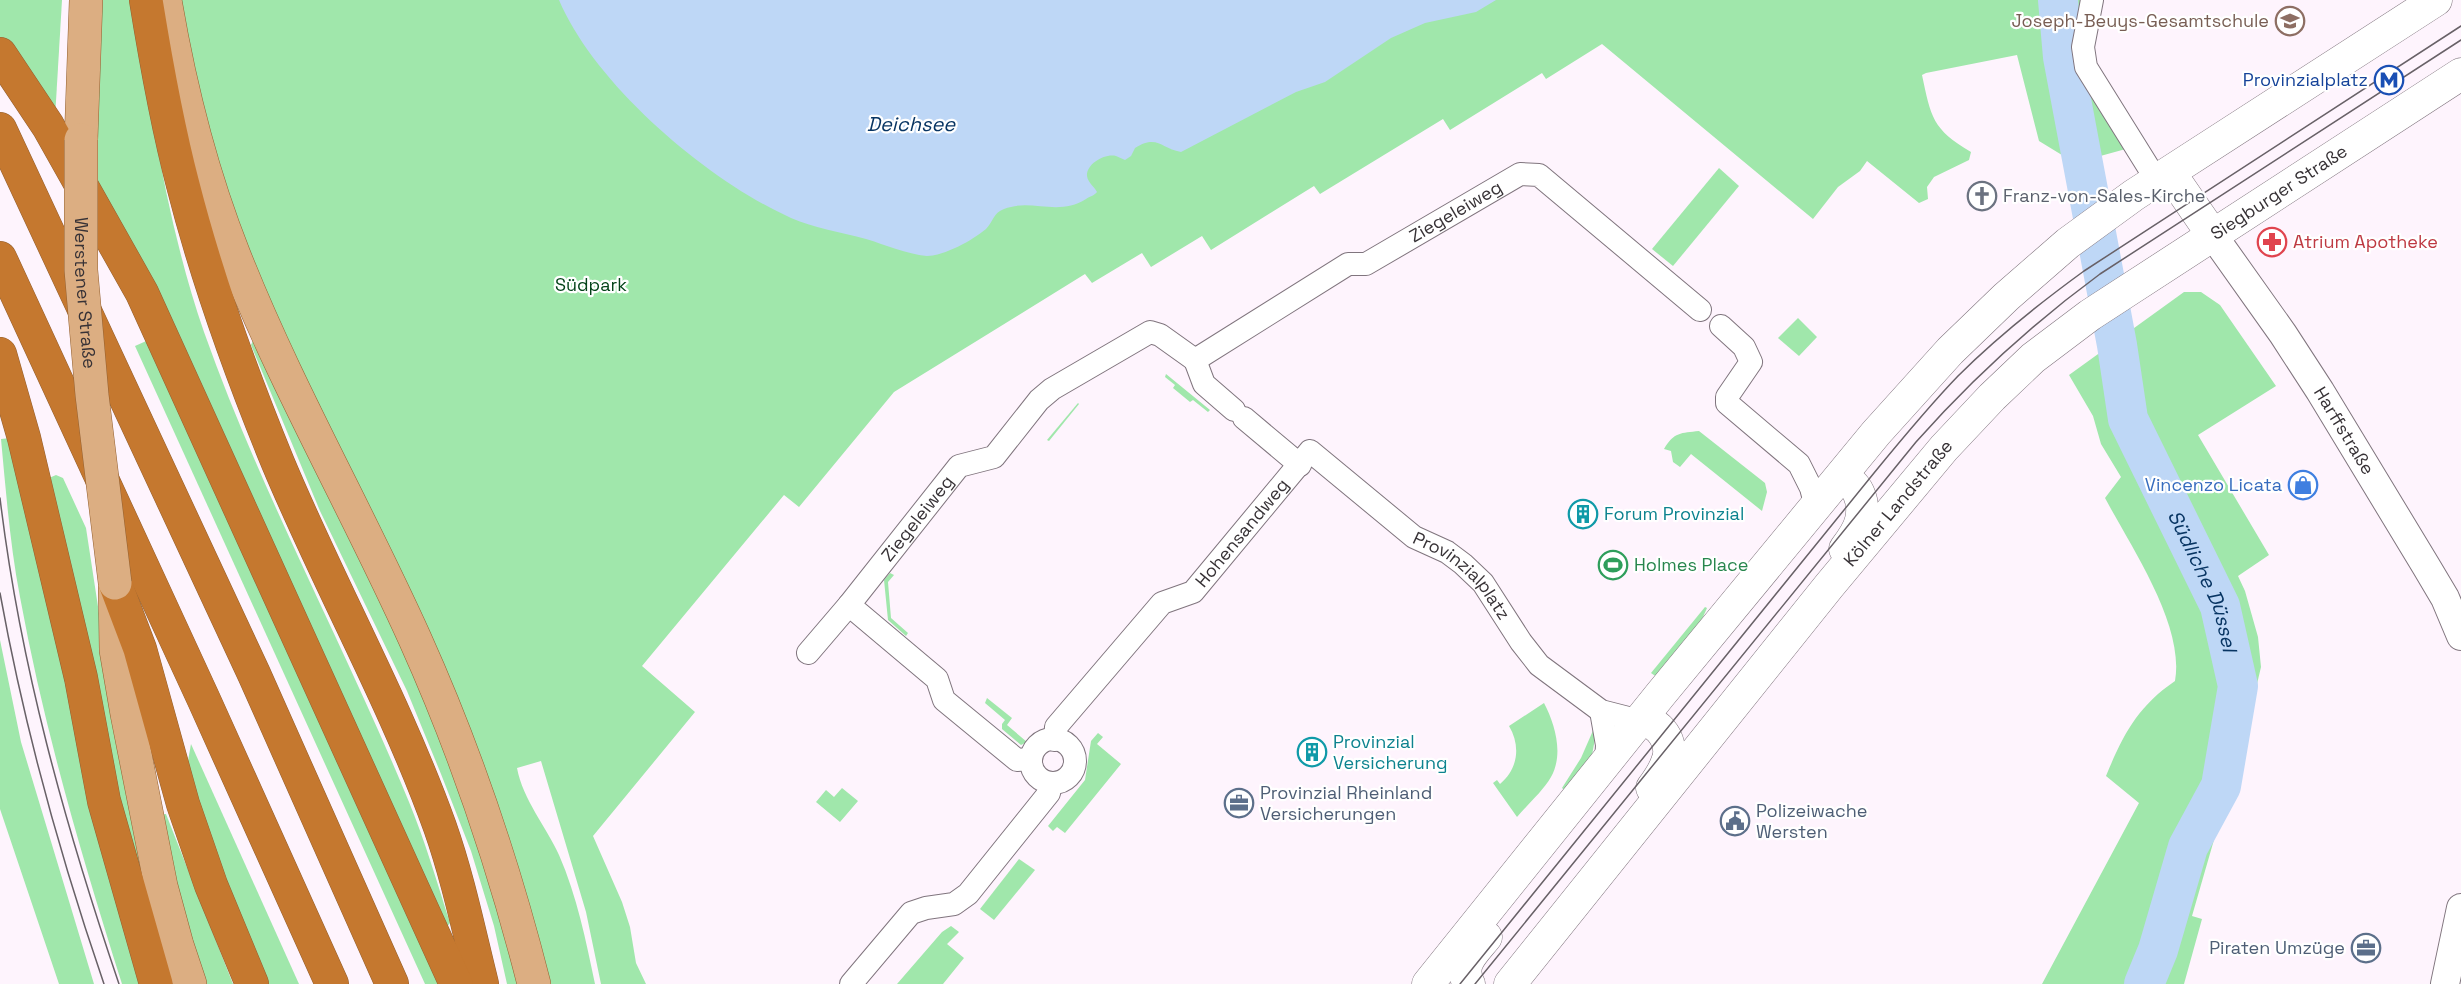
<svg xmlns="http://www.w3.org/2000/svg" width="2461" height="984" viewBox="0 0 2461 984" font-family="'Space Grotesk',sans-serif">
	<rect width="100%" height="100%" fill="#fef4fd"/>
	<g fill="#a0e7ab">
		<path d="M0,0H62L55,118L0,41Z"/>
		<path d="M99,0H133C151,112 167,225 204,332C261,493 344,644 409,802C425,841 437,882 450,923L445,929L95,178Z"/>
		<path d="M174,0H2088L2085,39L2133,147L2075,163L2039,141L2017,55L1926,73L1922,75C1931,117 1932,129 1971,152L1969,160L1934,177L1927,187L1928,199L1919,203L1867,161L1860,171L1838,187L1813,219L1602,44L1546,79L1542,73L1450,130L1443,119L1320,194L1314,186L1211,250L1202,236L1151,267L1142,253L1092,283L1085,274L894,392L799,507L784,495L642,666L695,712L593,836L622,902L630,927L636,963L646,984H601L586,912L541,761L517,768C523,800 546,826 559,855C577,896 586,941 595,984H546L240,251Z"/>
		<path d="M1719,168L1739,186L1673,266L1652,249Z"/>
		<path d="M2184,292H2201L2220,305L2276,386L2198,435L2269,555L2238,576L2245,591L2258,637L2261,667L2248,722L2192,916L2202,919L2184,984H2042L2139,803L2106,776C2123,735 2137,707 2175,681C2185,625 2131,547 2105,498L2121,477L2101,444L2093,416L2069,375Z"/>
		<path d="M1798,318L1817,337L1799,356L1778,338Z"/>
		<path d="M153,338L446,984H425L135,346Z"/>
		<path d="M254,338L312,451L457,770L522,984H507L494,926L471,851L441,774L407,691L320,511L251,345Z"/>
		<path d="M1166,374L1210,410L1208,412L1193,400L1190,402L1173,388L1175,385L1165,377Z"/>
		<path d="M1078,403L1079,404L1049,441L1047,440Z"/>
		<path d="M1699,431L1765,483L1767,492L1762,511L1691,454L1680,467L1673,462L1671,451L1664,449C1674,432 1681,433 1699,431Z"/>
		<path d="M11,438L146,984H122C82,857 44,729 20,597C10,545 6,492 1,439Z"/>
		<path d="M56,475L63,478L86,528L108,672L180,984H165L147,923L49,478Z"/>
		<path d="M890,573L894,575L888,582L891,618L908,633L906,636L888,620L884,580Z"/>
		<path d="M1705,607L1707,608L1695,635L1661,680L1651,673Z"/>
		<path d="M0,640L21,742L94,984H59L0,809Z"/>
		<path d="M987,698L1012,718L1007,725L1027,742L1021,745L1002,729V724L1005,720L985,703Z"/>
		<path d="M1544,703C1555,724 1564,754 1551,777C1543,791 1528,804 1517,817L1493,783L1497,780L1500,784C1518,769 1521,746 1509,726Z"/>
		<path d="M1595,726L1597,728L1590,766L1568,793L1562,788L1581,758Z"/>
		<path d="M1098,733L1103,737L1097,744L1121,764L1065,833L1057,827L1053,831L1048,826L1085,780L1091,741Z"/>
		<path d="M191,744L299,984H264L186,772Z"/>
		<path d="M842,788L858,801L840,822L816,802L826,790L834,797Z"/>
		<path d="M166,814L233,984H198L154,815Z"/>
		<path d="M1019,859L1035,870L994,920L980,909Z"/>
		<path d="M951,926L959,932L947,944L964,958L943,984H897L942,932Z"/>
	</g>
	<path fill="#bed7f6" d="M559,0H1496L1476,12L1425,23L1391,38L1325,82L1296,92L1181,152C1161,149 1158,134 1135,148L1131,156L1125,160C1122,159 1119,157 1116,156C1105,153 1086,164 1087,176C1088,183 1094,186 1097,192C1094,196 1090,196 1086,199C1058,217 1031,198 1004,209C993,213 993,222 986,229C973,240 944,256 927,256C906,254 886,245 866,239C841,232 814,228 791,218C708,181 595,85 559,0Z"/>
	<g fill="none" stroke-linecap="round" stroke-linejoin="round">
		<path stroke="#bed7f6" stroke-width="40" id="s1" d="M2058,0L2063,57L2117,345L2128,419L2220,606L2238,686L2221,786L2188,847L2158,950L2144,984"/>
		<g stroke="#80757e" stroke-width="24">
			<g id="minor">
				<path d="M2092,0L2083,47L2086,67L2157,181"/>
				<path d="M1721,326L1744,347L1751,362L1727,397V403L1799,464L1811,488L1816,507"/>
				<path d="M1195,360L1204,384L1234,410"/>
				<path d="M1244,418L1300,465"/>
				<path d="M808,653L849,605"/>
				<path d="M1601,711L1607,745L1606,763"/>
				<circle cx="1053" cy="761" r="22"/>
				<path id="s2" d="M1055,740L1056,727L1162,603L1193,592L1310,451L1414,537L1447,552L1463,564L1483,583L1521,642L1539,665L1601,711L1640,721"/>
				<path id="s3" d="M1031,759L1017,760L944,700L937,679L849,605L959,466L994,457L1039,400L1052,389L1150,332L1160,335L1195,360L1348,264H1366L1520,174L1539,175L1700,310"/>
				<path d="M851,984L911,913L926,908L954,904L968,894L1049,793L1051,783"/>
			</g>
		</g>
		<g stroke="#80757e" stroke-width="30">
			<g id="tertiary">
				<path id="s4" d="M2212,234L2283,334L2320,391L2426,566L2445,598L2461,636"/>
				<path d="M2445,984L2461,908"/>
			</g>
		</g>
		<g stroke="#80757e" stroke-width="33">
			<g id="secondary">
				<path d="M2170,173L2212,234"/>
				<path d="M1839,479C1858,480 1865,502 1861,520C1859,530 1851,541 1845,549"/>
				<path d="M1640,721C1659,720 1675,743 1667,762C1664,771 1658,780 1652,788"/>
				<path d="M1428,984L1660,695L1876,433L1950,351L2006,297L2068,243L2134,195L2436,0"/>
				<path d="M1469,984C1458,965 1474,952 1486,937"/>
				<path id="s5" d="M1510,984L1829,586L1944,448L1992,397L2033,358L2090,315L2461,74"/>
			</g>
		</g>
		<g stroke="#936031" stroke-width="34">
			<g id="primary">
				<path d="M165,0C180,88 201,172 234,255C286,387 357,510 415,639C465,750 504,866 534,984"/>
				<path d="M81,140L86,0"/>
				<path d="M115,586L116,650L127,714L161,886L177,945L190,984"/>
			</g>
		</g>
		<g stroke="#936031" stroke-width="34">
			<g id="motorway">
				<path d="M146,0C156,62 167,124 183,185C207,279 241,373 278,463C329,585 395,702 440,827C458,878 469,932 482,984"/>
				<path d="M0,54L48,126L142,293L456,984"/>
				<path d="M0,129L254,674L392,984"/>
				<path d="M0,258L204,700L332,984"/>
				<path d="M0,354L24,438L81,678L104,801L156,984"/>
				<path d="M115,583L140,649L183,804L211,885L252,984"/>
			</g>
		</g>
		<use href="#minor" stroke="#fff" stroke-width="22"/>
		<use href="#tertiary" stroke="#fff" stroke-width="28"/>
		<use href="#secondary" stroke="#fff" stroke-width="32"/>
		<use href="#primary" stroke="#dcae82" stroke-width="33"/>
		<use href="#motorway" stroke="#c5782f" stroke-width="33"/>
		<g stroke="#686167" stroke-width="1.5">
			<path d="M0,498C20,665 65,825 119,984"/>
			<path d="M0,593C24,726 60,856 104,984"/>
			<path d="M1460,984L1874,473C1901,440 1928,407 1958,376C1997,337 2040,303 2084,271L2461,26"/>
			<path d="M1475,984L1916,442C1972,379 2032,324 2100,274L2461,40"/>
		</g>
		<g stroke="#936031" stroke-width="34" stroke-linecap="butt">
			<g id="primary-bridge">
				<path id="s6" d="M81,140V270L92,395L115,583"/>
			</g>
		</g>
		<use href="#primary-bridge" stroke="#dcae82" stroke-width="33"/>
	</g>
	<defs>
		<g id="school-ring" transform="scale(1.5)"><circle r="9.5" fill="#fff" stroke="#8d6e63" stroke-width="1.5"/><path d="M0-5L7-2L0 1L-7-2ZM-4 1L0 2.5L4 1V4Q0 6-4 4Z" fill="#8d6e63"/></g>
		<g id="metro-ring" transform="scale(1.5)"><circle r="9.5" fill="#fff" stroke="#1a4fb4" stroke-width="1.5"/><path d="M-5.5 5V-5H-3L0 0L3-5H5.5V5H3V-.5L0 4L-3-.5V5Z" fill="#1a4fb4"/></g>
		<g id="church-ring" transform="scale(1.5)"><circle r="9.5" fill="#fff" stroke="#6b7280" stroke-width="1.5"/><path d="M-1.2-6h2.4v3.5h3.3v2.4h-3.3V6h-2.4V-.1h-3.3v-2.4h3.3Z" fill="#6b7280"/></g>
		<g id="pharmacy-ring" transform="scale(1.5)"><circle r="9.5" fill="#fff" stroke="#e0444e" stroke-width="1.5"/><path d="M-2-6h4v4h4v4h-4v4h-4v-4h-4v-4h4Z" fill="#e0444e"/></g>
		<g id="shop-ring" transform="scale(1.5)"><circle r="9.5" fill="#fff" stroke="#3f7fe0" stroke-width="1.5"/><path d="M-5-2.5h2.3a2.7 3.5 0 0 1 5.4 0H5L5.5 6h-11ZM-1.5-2.5h3a1.5 2.3 0 0 0-3 0Z" fill="#3f7fe0"/></g>
		<g id="building-ring" transform="scale(1.5)"><circle r="9.5" fill="#fff" stroke="#0f9aa8" stroke-width="1.5"/><path d="M-4-6H4V6H1V3H-1V6H-4ZM-2.5-4.3h1.7v1.8h-1.7ZM.8-4.3h1.7v1.8H.8ZM-2.5-1h1.7V.8h-1.7ZM.8-1h1.7V.8H.8Z" fill="#0f9aa8"/></g>
		<g id="stadium-ring" transform="scale(1.5)"><circle r="9.5" fill="#fff" stroke="#2e9e5b" stroke-width="1.5"/><path d="M0-5a6.5 5 0 1 0 0 10a6.5 5 0 1 0 0-10ZM-3.5-1.8h7v3.6h-7Z" fill="#2e9e5b"/></g>
		<g id="office-ring" transform="scale(1.5)"><circle r="9.5" fill="#fff" stroke="#5c6f8a" stroke-width="1.5"/><path d="M-6-3h4V-5.5h4V-3h4V5H-6ZM-1-4.5V-3h2v-1.5ZM-6 0V1H6V0Z" fill="#5c6f8a"/></g>
		<g id="civic-ring" transform="scale(1.5)"><circle r="9.5" fill="#fff" stroke="#5c6f8a" stroke-width="1.5"/><path d="M-.6-6.5H3V-4.5H.6V-3L4-1V1h2V6H-6V1h2V-1L-.6-3ZM-1.2 2.5V6h2.4V2.5Z" fill="#5c6f8a"/></g>
	</defs>
	<g fill-rule="evenodd">
		<use href="#school-ring" x="2290" y="21"/>
		<use href="#metro-ring" x="2389" y="80"/>
		<use href="#church-ring" x="1982" y="196"/>
		<use href="#pharmacy-ring" x="2272" y="242"/>
		<use href="#shop-ring" x="2303" y="485"/>
		<use href="#building-ring" x="1583" y="514"/>
		<use href="#stadium-ring" x="1613" y="565"/>
		<use href="#building-ring" x="1312" y="752"/>
		<use href="#office-ring" x="1239" y="803"/>
		<use href="#civic-ring" x="1735" y="821"/>
		<use href="#office-ring" x="2366" y="948"/>
	</g>
	<g text-anchor="middle" stroke-width="4.5" stroke-linejoin="round" paint-order="stroke">
		<g font-size="18" fill="#785e54" stroke="#fff" text-anchor="end">
			<text x="2269" y="27">Joseph-Beuys-Gesamtschule</text>
		</g>
		<g font-size="18" fill="#164399" stroke="#fff" text-anchor="end">
			<text x="2368" y="86">Provinzialplatz</text>
		</g>
		<g font-size="18" fill="#373236" stroke="#fff">
			<text dy="6" stroke="none"><textPath href="#s5" startOffset="1113">Siegburger Straße</textPath></text>
			<text dy="6" stroke="none"><textPath href="#s3" startOffset="1018">Ziegeleiweg</textPath></text>
			<text dy="6" stroke="none"><textPath href="#s6" startOffset="153">Werstener Straße</textPath></text>
			<text dy="6" stroke="none"><textPath href="#s4" startOffset="237">Harffstraße</textPath></text>
			<text dy="6" stroke="none"><textPath href="#s5" startOffset="618">Kölner Landstraße</textPath></text>
			<text dy="6" stroke="none"><textPath href="#s3" startOffset="356">Ziegeleiweg</textPath></text>
			<text dy="6" stroke="none"><textPath href="#s2" startOffset="286">Hohensandweg</textPath></text>
			<text dy="6" stroke="none"><textPath href="#s2" startOffset="590">Provinzialplatz</textPath></text>
		</g>
		<g font-size="18" fill="#5b616d" stroke="#fff" text-anchor="start">
			<text x="2003" y="202">Franz-von-Sales-Kirche</text>
		</g>
		<g font-size="18" fill="#be3a42" stroke="#fff" text-anchor="start">
			<text x="2293" y="248">Atrium Apotheke</text>
		</g>
		<g font-size="18" fill="#044419" stroke="#fff">
			<text x="591" y="291">Südpark</text>
		</g>
		<g font-size="18" fill="#366cbe" stroke="#fff" text-anchor="end">
			<text x="2282" y="491">Vincenzo Licata</text>
		</g>
		<g font-size="18" fill="#0d838f" stroke="#fff" text-anchor="start">
			<text x="1604" y="520">Forum Provinzial</text>
			<text x="1333" y="748">Provinzial<tspan x="1333" dy="21">Versicherung</tspan></text>
		</g>
		<g font-size="18" fill="#27864d" stroke="#fff" text-anchor="start">
			<text x="1634" y="571">Holmes Place</text>
		</g>
		<g font-size="18" fill="#4e5e75" stroke="#fff" text-anchor="start">
			<text x="1260" y="799">Provinzial Rheinland<tspan x="1260" dy="21">Versicherungen</tspan></text>
			<text x="1756" y="817">Polizeiwache<tspan x="1756" dy="21">Wersten</tspan></text>
			<text x="2345" y="954" text-anchor="end">Piraten Umzüge</text>
		</g>
		<g font-size="20" font-style="italic" fill="#083563" stroke="#fff">
			<text x="911" y="131">Deichsee</text>
			<text dy="7" stroke="none"><textPath href="#s1" startOffset="604">Südliche Düssel</textPath></text>
		</g>
	</g>
</svg>
